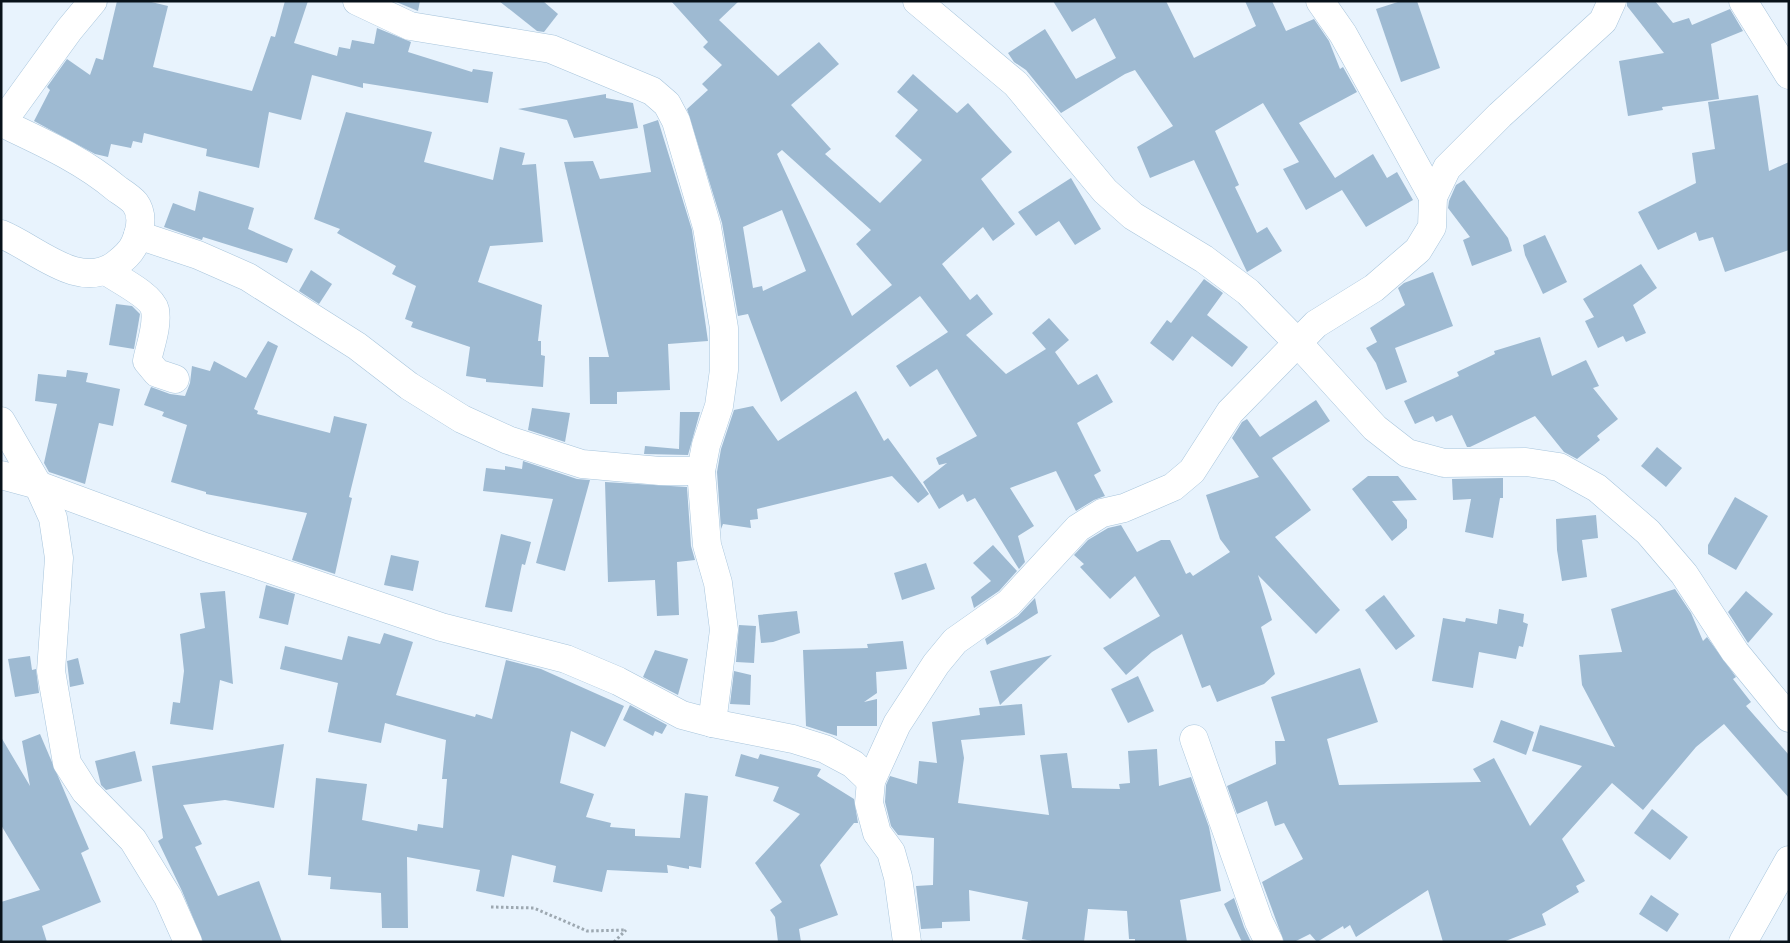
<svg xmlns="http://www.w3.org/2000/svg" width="1790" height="943" viewBox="0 0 1790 943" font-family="Barlow,sans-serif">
	<rect width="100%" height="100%" fill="#e8f3fd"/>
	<g fill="#9ebad2" fill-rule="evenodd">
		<path d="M117,1H147L168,6L153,67L252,91L271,36L275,37L285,1H308L294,43L337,56L339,47L350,49L352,40L374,44L377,28L411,42L408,52L472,72L473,69L493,72L488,103L363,83V88L312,75L301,120L269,112L259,168L206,156L207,149L144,133L142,143L133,141L131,148L111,144L108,157L95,154L34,121L50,90L47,87L67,59L90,75L96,58L103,60Z"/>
		<path d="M394,1H420L418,11Z"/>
		<path d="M499,1H543L558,14L544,32L537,31Z"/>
		<path d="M671,1H739L719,20L778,76L819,42L839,64L791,105L831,149L825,154L880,203L922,160L895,136L918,110L897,92L913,74L957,113L968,103L1012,152L981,179L1015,224L993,241L983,227L942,264L970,300L977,294L993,314L966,335L1006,374L1046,349L1032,333L1049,318L1069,340L1055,352L1078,385L1097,374L1113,402L1077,423L1101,471L1094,475L1105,496L1094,500L1076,511L1056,471L1010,488L1034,526L1018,536L1025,562L1019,569L975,498L967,502L963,494L939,509L923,482L947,463L939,465L936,458L977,436L937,369L910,387L896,366L948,332L920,296L781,402L748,314L738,316L722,223L687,109L708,90L702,84L722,65L703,47L708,42ZM782,150L871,230L856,244L892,285L852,316L777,154ZM782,210L806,271L763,291L762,286L753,288L743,227Z"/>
		<path d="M1053,1H1166L1194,58L1256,26L1245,1H1272L1286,31L1314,19L1329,41L1340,69L1343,67L1357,92L1299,123L1335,178L1373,154L1387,178L1397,172L1413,200L1366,227L1342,190L1306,210L1283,169L1299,162L1263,103L1215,131L1239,185L1235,187L1257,233L1267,227L1282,251L1247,272L1194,160L1150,178L1137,147L1173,126L1135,70L1125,74L1061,113L1026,70L1014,62L1008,53L1045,29L1076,79L1116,58L1095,18L1072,32Z"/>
		<path d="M1401,1H1417L1440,68L1401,82L1376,9Z"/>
		<path d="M1627,1H1655L1673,23L1689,18L1692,25L1730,9L1743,31L1711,44L1719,99L1662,107L1663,110L1628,116L1619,61L1664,53L1627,6Z"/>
		<path d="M606,94V98L633,103L638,128L574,138L567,120L518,109Z"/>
		<path d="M1758,95L1769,171L1789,162V250L1725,272L1713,237L1699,241L1696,232L1658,250L1638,212L1696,183L1692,153L1715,149L1708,102Z"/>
		<path d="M346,112L432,132L424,162L493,180L500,147L525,153L522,165L536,164L543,242L490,246L478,282L542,305L538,341H541V355L545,356L543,387L486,382V379L466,376L470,347L411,327L413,322L405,319L416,286L392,274L396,266L337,233L340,229L314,219Z"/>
		<path d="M658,120L692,230L708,341L668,344L670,390L617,392V404H590L589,357H609L564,162L593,161L600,179L651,172L643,125Z"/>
		<path d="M1071,178L1101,229L1075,245L1059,221L1036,236L1018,212Z"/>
		<path d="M1464,180L1508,238L1512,251L1472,266L1463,240L1470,237L1448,208L1449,201L1456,185Z"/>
		<path d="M199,191L254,208L248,229L293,249L287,263L203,237L202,240L164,227L173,203L195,211Z"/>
		<path d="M1545,235L1567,282L1543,294L1525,255L1523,245Z"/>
		<path d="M1641,264L1657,288L1633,305L1646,333L1626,342L1623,336L1598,348L1585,321L1594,317L1583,299Z"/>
		<path d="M311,270L332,284L319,304L299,291Z"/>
		<path d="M1433,272L1453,326L1395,348L1407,382L1386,390L1376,363L1366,348L1377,342L1370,328L1405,305L1398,288L1404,283Z"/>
		<path d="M1204,279L1223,293L1207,315L1248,347L1232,367L1192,336L1173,361L1150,343L1167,320L1171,323Z"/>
		<path d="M116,304L132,306L140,314L134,349L109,345Z"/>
		<path d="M1540,337L1552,376L1586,360L1599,386L1593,388L1618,419L1597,436L1600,440L1577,459L1564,452L1535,416L1470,447H1467L1452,415L1436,422L1433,416L1415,424L1404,401L1459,376L1457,372L1495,354L1494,351Z"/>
		<path d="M268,341L278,346L254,409L258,411L257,414L330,433L334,416L367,424L349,497L352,498L335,574L292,560L307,513L206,494V492L171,482L187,425L162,416L164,412L144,405L151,387L170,394L185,396L190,383L192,366L210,371L214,361L246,378Z"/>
		<path d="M67,370L88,373L86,382L120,389L113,426L99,423L85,484L49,472L44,463L57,404L35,401L38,374L66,377Z"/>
		<path d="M856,391L884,441L888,438L929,494L918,503L892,476L757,509L758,519L750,520L751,528L723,524L721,529L717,472L721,449L734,410L753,406L778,441Z"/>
		<path d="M1316,400L1330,421L1272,458L1311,510L1275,537L1340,610L1316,634L1258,575L1272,620L1261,627L1275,674L1264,684L1217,702L1210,685L1202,688L1182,634L1152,652L1126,675L1103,648L1160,616L1135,576L1110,599L1080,567L1084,564L1074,555L1088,540L1108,528L1121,525L1137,552L1161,540H1170L1186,574L1190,572L1193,576L1230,552L1220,539L1206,495L1259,477L1232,438L1242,422L1247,419L1260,437Z"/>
		<path d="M532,408L570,413L565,442L528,430Z"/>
		<path d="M680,412H700L688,455L644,454L645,446L679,449Z"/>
		<path d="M1657,447L1682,468L1666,487L1641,466Z"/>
		<path d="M523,461L577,479L590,480L565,571L536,563L553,499L483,491L486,468L505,470V466L522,469Z"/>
		<path d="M1368,476H1398L1417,500L1392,501L1407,520V528L1392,541L1352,489Z"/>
		<path d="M1503,478V498H1500L1493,538L1465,532L1471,499L1453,500L1452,479Z"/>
		<path d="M605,482L687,487L691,546L695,560L677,562L679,615L657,616L655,580L608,582Z"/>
		<path d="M1735,497L1768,516L1736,570L1708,554V545Z"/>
		<path d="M1596,515L1598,538L1582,540L1587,577L1562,581L1557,550L1556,519Z"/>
		<path d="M501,534L531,542L525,565L522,564L512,612L485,607Z"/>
		<path d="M993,545L1017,571L999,591L974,608L971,597L991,581L973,563Z"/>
		<path d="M391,555L419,561L413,591L384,585Z"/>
		<path d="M926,563L935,589L902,600L894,573Z"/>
		<path d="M266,585L295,594L288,625L259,618Z"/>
		<path d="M1675,589L1691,613L1703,641L1707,637L1736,677L1733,679L1751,702L1746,706L1789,755V798L1724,724L1696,747L1643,810L1612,783L1562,839L1585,881L1576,886L1579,892L1542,914L1546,925L1503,942H1443L1428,890L1356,937L1350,925L1344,929L1343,926L1317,942L1310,934L1294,942H1284L1262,882L1303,859L1284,823L1275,826L1267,801L1237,814L1227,786L1276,764L1275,741H1285L1271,697L1360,668L1378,722L1327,739L1339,785L1481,782L1473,769L1494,758L1530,826L1582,766L1532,751L1540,725L1615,747L1582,685L1579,655L1622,652L1611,609Z"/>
		<path d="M225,591L233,684L220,680L213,730L170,724L173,702L180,703L184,671L180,634L205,628L200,593Z"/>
		<path d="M1746,591L1773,614L1748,643L1728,612Z"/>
		<path d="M1384,595L1415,636L1396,650L1365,610Z"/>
		<path d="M1035,598L1038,613L987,645L985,639L1018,616Z"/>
		<path d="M1499,609L1524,614L1523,622L1528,624L1523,647L1519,646L1516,659L1479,652L1473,688L1432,681L1443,618L1465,622L1466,618L1497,624Z"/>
		<path d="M797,611L800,633L773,642L761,643L758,615Z"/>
		<path d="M739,625L756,626L754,663L736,662Z"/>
		<path d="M384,633L413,642L396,695L475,717L476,714L492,719L506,660L541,669L624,706L605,747L571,731L560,783L594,794L586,817L611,823L610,827L635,829V836L680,838L685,793L708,796L701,868L689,866V869L667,865L668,873L607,870L602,892L553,882L556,866L512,855L504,897L476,891L480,870L407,857L408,928H382L381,893L330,889L331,877L308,875L316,778L367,784L362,820L417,831L418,824L443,828L447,779H442L446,740L385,723L381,743L328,732L338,683L280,669L285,646L342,660L348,636L380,644Z"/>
		<path d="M903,641L907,669L876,672L877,693L864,702L877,699V726H837V736L806,726L803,650L868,648L867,644Z"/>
		<path d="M655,650L688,659L678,695L643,677Z"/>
		<path d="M1052,655L1000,705L990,671Z"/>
		<path d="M30,656L32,670L36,669L39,693L15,697L8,659Z"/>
		<path d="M78,658L84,684L70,687L67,661Z"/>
		<path d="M734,671L751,675L750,705L730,704Z"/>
		<path d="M1138,676L1154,711L1128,723L1111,689Z"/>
		<path d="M1022,704L1025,735L961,740L964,758L958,803L1049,815L1040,755L1067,753L1072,788L1120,789L1119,784L1130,783L1128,751L1157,749L1159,786L1191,777L1209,827L1221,891L1180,900L1187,942H1135V939H1129L1127,911L1088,909L1084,942H1037L1022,939L1028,902L969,890L970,921L942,922V928L921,929L916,886L933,885L934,838L898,835L891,826L885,802L886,785L890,776L917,784L919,761L937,763L932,722L980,715L979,708Z"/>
		<path d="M630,705L667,725L662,734L655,731L653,736L623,720Z"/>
		<path d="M1501,720L1534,732L1526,755L1493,742Z"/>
		<path d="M40,734L89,849L81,853L101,902L42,926L47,942H1V902L40,890L1,825V737L30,786L22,741Z"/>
		<path d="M284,744L274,808L225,800L183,805L202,844L195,847L218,896L259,881L282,942H203L182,891L158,841L163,838L152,766Z"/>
		<path d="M135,751L142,781L106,790L101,785L95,761Z"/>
		<path d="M741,754L758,759L760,754L821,769L817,776L854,799L858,823H854L820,865L838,915L799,929L801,942H778L775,917L770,910L782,902L755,863L800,814L773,801L779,787L735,776Z"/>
		<path d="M1652,809L1688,837L1670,860L1634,833Z"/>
		<path d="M1651,895L1679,914L1667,932L1639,914Z"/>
		<path d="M1234,898L1244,927L1251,942H1242L1224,904Z"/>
	</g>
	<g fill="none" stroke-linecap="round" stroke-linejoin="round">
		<g stroke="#a8c5dc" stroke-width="29">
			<g id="minor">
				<path d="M357,1L410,26L551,49L652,91L667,104L676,121L707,227L724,328V370L719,406L706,445L701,471L707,545L718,583L724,630L712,723"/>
				<path d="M917,1L1016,84L1105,191L1133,216L1204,259L1248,292L1297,342L1375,428L1407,453L1444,463L1526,462L1559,467L1597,488L1648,532L1684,574L1735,652L1789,718"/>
				<path d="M1320,1L1343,34L1433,197"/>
				<path d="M1743,1L1789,75"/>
				<path d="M1,124L69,30L93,1"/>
				<path d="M1,234C36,248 78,291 115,265C123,259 131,253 135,243C140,231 144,215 135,203C131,198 123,193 117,189C83,160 42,142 2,123"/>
				<path d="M138,235L198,255L248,277L357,346L409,386L462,419L508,440L582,464L660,471H701"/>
				<path d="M106,271C118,279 152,296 155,310C158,326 150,346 147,361L157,373L175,379"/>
				<path d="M1,421L38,485L53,518L59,558L51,671L67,763L85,791L133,840L168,897L188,942"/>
				<path d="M1,475L38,485L205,547L441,627L566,659L618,681L682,715L712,723L793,739L825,749L853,764L871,781"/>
				<path d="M1194,739L1259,922L1269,942"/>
				<path d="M907,942L898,877L891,852L877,833L869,803L871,781L897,724L936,664L955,641L1009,603L1078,528L1102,513L1124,508L1173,487L1192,471L1230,412L1316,324L1374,288L1418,250L1432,227L1433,197L1447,168L1500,115L1603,21L1612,1"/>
				<path d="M1743,942L1789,860"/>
			</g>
		</g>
		<g stroke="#9da8b1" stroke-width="3" stroke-dasharray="2.5 2.5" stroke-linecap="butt">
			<path d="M491,907L534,908L587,931L626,930"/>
			<path d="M614,942L626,930"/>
		</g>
		<use href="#minor" stroke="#fff" stroke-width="28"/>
	</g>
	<rect width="1790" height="943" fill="none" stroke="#08121a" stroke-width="5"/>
</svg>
